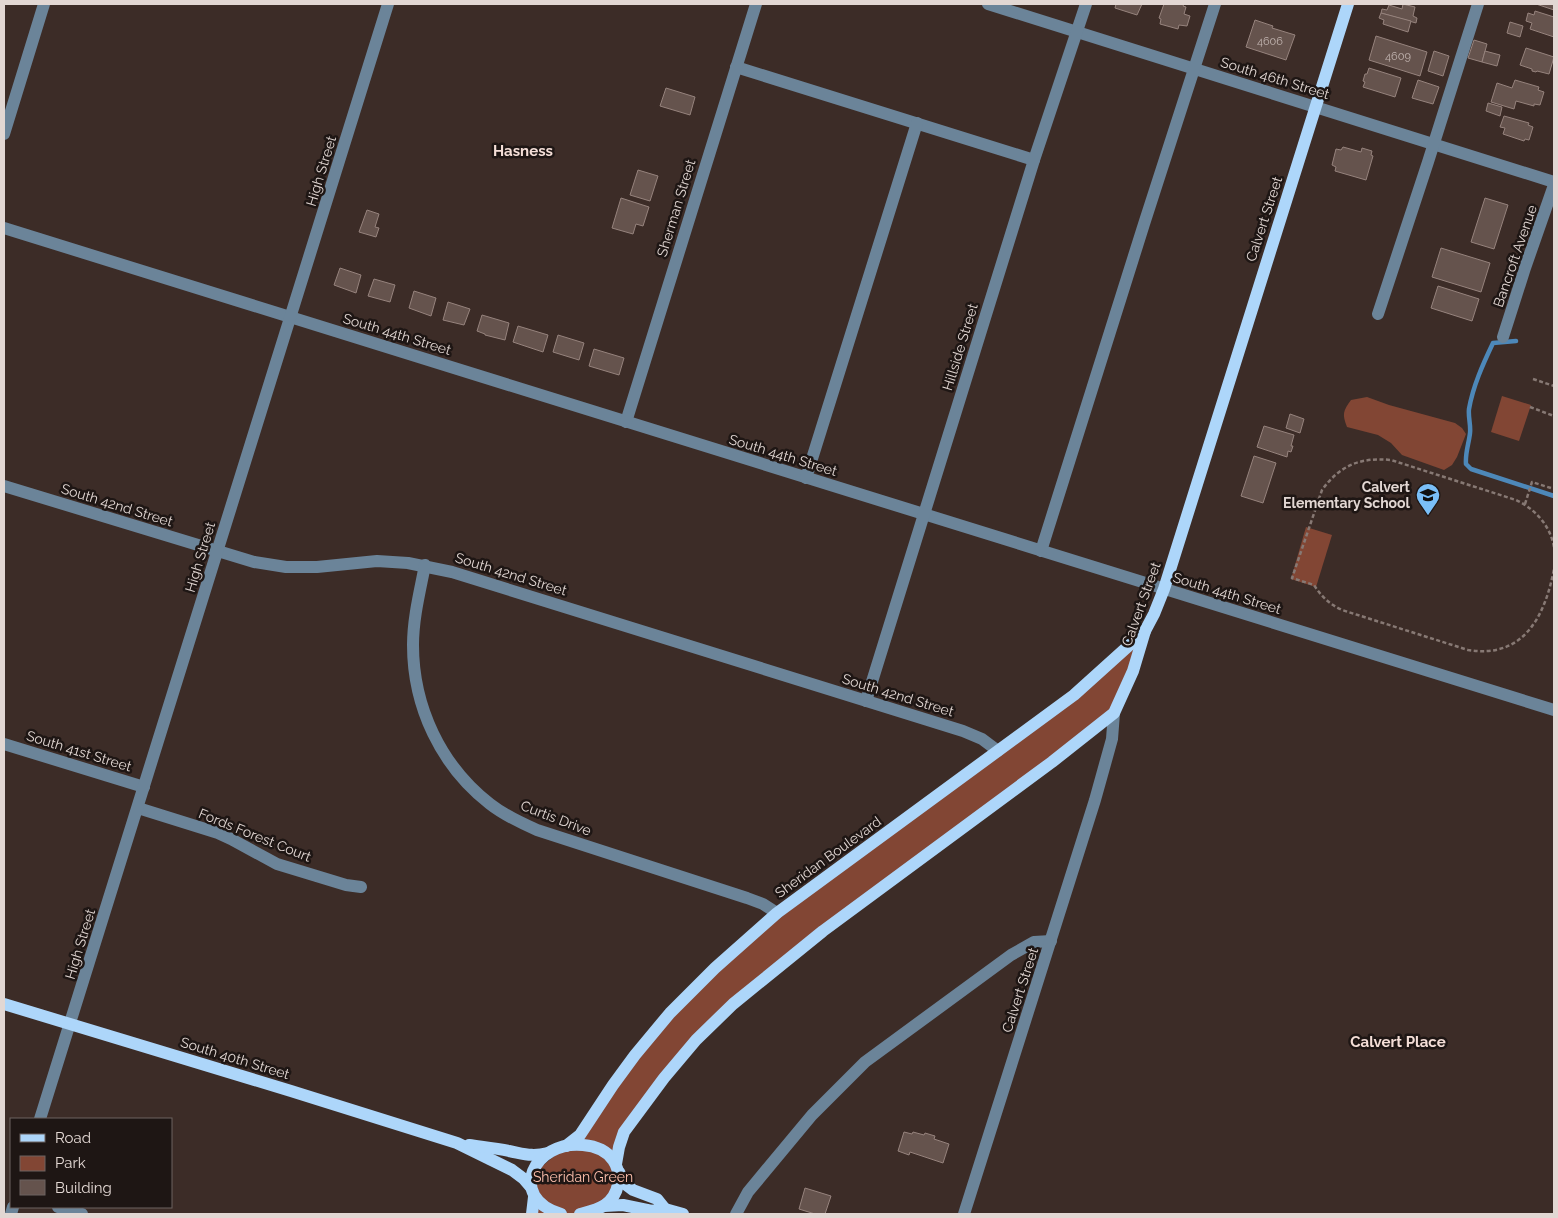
<svg xmlns="http://www.w3.org/2000/svg" width="1558" height="1218" viewBox="0 0 1558 1218" font-family="Raleway,sans-serif">
	<rect width="100%" height="100%" fill="#3c2c27"/>
	<g fill="#824634">
		<path d="M1502,396L1531,405L1519,441L1491,432Z"/>
		<path d="M1367,397L1389,405L1455,423L1462,428L1466,434L1457,457L1452,465L1444,470L1402,455L1391,443L1378,435L1347,427C1342,414 1343,411 1351,400Z"/>
		<path d="M1306,527L1332,535L1316,587L1291,579Z"/>
		<path d="M1145,631L1114,713L733,1004L624,1132L614,1195L580,1214H532V1175L566,1146L613,1085L715,968L997,751Z"/>
	</g>
	<g fill="none" stroke-linecap="round" stroke-linejoin="round">
		<path stroke="#4d88b9" stroke-width="4.5" d="M1516,341L1493,343C1483,364 1473,386 1469,409C1468,417 1471,425 1470,433C1469,443 1465,453 1466,464L1471,469L1554,496"/>
	</g>
	<g fill="#65534d" stroke="#96837d">
		<path d="M1116,4H1142L1137,15L1115,8Z"/>
		<path d="M1164,4H1184L1183,6L1186,7L1184,14L1190,16L1187,26L1179,25L1178,29L1160,24L1161,19L1159,18Z"/>
		<path d="M1403,4L1415,7L1413,16L1417,18L1416,23L1381,13L1382,9L1387,10L1389,5L1402,9Z"/>
		<path d="M1536,4H1554V10Z"/>
		<path d="M1535,11L1554,17V37L1530,29L1532,23L1526,21L1528,13L1534,15Z"/>
		<path d="M1381,13L1411,21L1408,32L1383,24L1384,20L1379,18Z"/>
		<path d="M1255,20L1273,26L1272,28L1295,35L1286,60L1246,47Z"/>
		<path d="M1510,22L1523,26L1520,37L1507,33Z"/>
		<path d="M1376,36L1427,52L1420,76L1369,60Z"/>
		<path d="M1474,40L1487,44L1482,62L1468,58Z"/>
		<path d="M1526,48L1554,57L1549,74L1537,71L1536,72L1532,71V69L1520,65Z"/>
		<path d="M1434,51L1449,56L1443,76L1428,71Z"/>
		<path d="M1485,51L1500,55L1497,66L1482,62Z"/>
		<path d="M1369,68L1401,78L1395,97L1363,87L1365,82L1363,81L1365,74H1367Z"/>
		<path d="M1418,80L1439,87L1433,104L1412,98Z"/>
		<path d="M1515,80L1539,87L1538,90L1544,92L1540,105L1534,104V106L1516,101L1514,109L1491,102L1497,83L1512,88Z"/>
		<path d="M666,88L695,97L690,115L660,106Z"/>
		<path d="M1488,103L1502,107L1500,116L1486,111Z"/>
		<path d="M1504,116L1529,123L1528,125L1533,127L1529,140L1525,139L1524,141L1503,134L1505,128L1500,127Z"/>
		<path d="M1343,147L1361,152L1362,148L1372,151L1371,155L1373,156L1366,180L1335,171L1336,167L1332,165L1336,149L1341,150Z"/>
		<path d="M638,170L658,176L650,201L630,195Z"/>
		<path d="M621,198L649,207L643,226L636,224L633,234L612,228Z"/>
		<path d="M1485,198L1508,205L1494,249L1471,242Z"/>
		<path d="M367,210L379,214L375,227L379,228L376,237L359,232Z"/>
		<path d="M1441,248L1490,263L1481,292L1432,277Z"/>
		<path d="M340,268L361,275L356,293L334,285Z"/>
		<path d="M374,279L395,285L390,302L368,296Z"/>
		<path d="M1438,286L1479,299L1472,321L1431,308Z"/>
		<path d="M414,291L436,298L431,316L409,308Z"/>
		<path d="M448,302L470,309L464,325L443,320Z"/>
		<path d="M482,315L509,323L505,340L485,335V334L477,331Z"/>
		<path d="M518,326L548,335L543,352L513,342Z"/>
		<path d="M558,335L584,343L579,360L553,352Z"/>
		<path d="M594,349L624,358L619,375L589,366Z"/>
		<path d="M1290,414L1304,419L1300,433L1286,428Z"/>
		<path d="M1264,426L1294,435L1291,446H1293L1291,452L1288,451L1287,457L1257,447Z"/>
		<path d="M1254,456L1276,463L1263,503L1241,496Z"/>
		<path d="M904,1132L912,1134L913,1132L924,1135L925,1133L935,1136L934,1139L949,1144L943,1163L910,1152L909,1155L898,1151Z"/>
		<path d="M805,1188L831,1196L825,1214H815L799,1209Z"/>
	</g>
	<g fill="none" stroke-linecap="round" stroke-linejoin="round">
		<g stroke="#877974" stroke-width="2.5" stroke-dasharray="4 2.5" stroke-linecap="butt">
			<path d="M1533,379L1554,386"/>
			<path d="M1530,407L1554,416"/>
			<path d="M1525,504L1532,482L1554,489"/>
			<path d="M1554,547C1550,525 1535,509 1516,500L1391,460C1361,457 1340,465 1322,490L1292,578L1314,585C1321,596 1329,604 1342,610L1468,650C1524,659 1545,616 1554,569"/>
		</g>
		<g stroke="#6b8499" stroke-width="12">
			<path d="M988,4L1554,182"/>
			<path d="M736,67L1034,160"/>
			<path d="M4,134L44,4"/>
			<path d="M4,228L1554,710"/>
			<path d="M1378,314L1428,162L1478,4"/>
			<path d="M1503,337L1525,268L1554,185"/>
			<path d="M626,422L756,4"/>
			<path d="M806,478L917,123"/>
			<path d="M4,486L254,562L286,567H317L377,561L408,563L452,572L963,731L982,739L998,751"/>
			<path d="M1041,551L1144,224L1215,4"/>
			<path d="M425,565C420,591 413,618 413,645C413,707 441,766 490,804C504,815 521,823 537,830L747,898L763,904L777,913"/>
			<path d="M866,701L1034,160L1086,4"/>
			<path d="M4,744L144,787"/>
			<path d="M138,808L218,833L231,839L277,864L346,885L361,887"/>
			<path d="M40,1119L388,4"/>
			<path d="M58,1207L82,1214"/>
			<path d="M11,1214L13,1207"/>
			<path d="M736,1214L748,1192L812,1115L865,1062L1011,955L1034,942L1051,941"/>
			<path d="M964,1214L1095,800L1112,739L1114,713"/>
		</g>
		<g stroke="#add6fa" stroke-width="12">
			<path d="M4,1004L291,1091L457,1143L512,1170L524,1179L530,1186"/>
			<path d="M469,1145C483,1147 496,1148 509,1151C525,1154 532,1157 548,1153"/>
			<path d="M566,1146L580,1135L613,1085L635,1055L670,1013L715,968L777,913L1074,695L1145,631"/>
			<path d="M616,1164L619,1147L624,1132L664,1078L696,1040L733,1004L823,931L1052,762L1114,713L1133,671L1145,631L1154,614L1164,589L1348,4"/>
			<path d="M619,1172L625,1184L633,1190L657,1199L665,1209"/>
			<path d="M604,1206L623,1205L652,1211L665,1209L683,1214"/>
			<path d="M532,1214L534,1197"/>
			<path d="M561,1214C506,1197 534,1140 583,1145C595,1146 606,1150 613,1160C623,1175 619,1195 605,1205C598,1210 588,1212 580,1214"/>
		</g>
	</g>
	<defs>
		<g id="school-pin" transform="scale(1.25)"><path d="M0 17L-7.5 6A9.5 9.5 0 1 1 7.5 6Z" fill="#7abff8" stroke="#1e1614"/><path d="M0-5L7-2L0 1L-7-2ZM-4 1L0 2.5L4 1V4Q0 6-4 4Z" fill="#111"/></g>
	</defs>
	<g fill-rule="evenodd">
		<use href="#school-pin" x="1428" y="495"/>
	</g>
	<g text-anchor="middle" stroke-width="5" stroke-linejoin="round" paint-order="stroke">
		<g font-size="11" fill="#c3b6b2">
			<text x="1270" y="45">4606</text>
			<text x="1398" y="60">4609</text>
		</g>
		<g font-size="14" fill="#e2d7d3" stroke="#1e1614">
			<text transform="translate(1275 78) rotate(17)" y="5">South 46th Street</text>
			<text transform="translate(321 171) rotate(-73)" y="5">High Street</text>
			<text transform="translate(676 208) rotate(-73)" y="5">Sherman Street</text>
			<text transform="translate(1264 219) rotate(-72)" y="5">Calvert Street</text>
			<text transform="translate(1515 256) rotate(-71)" y="5">Bancroft Avenue</text>
			<text transform="translate(397 334) rotate(17)" y="5">South 44th Street</text>
			<text transform="translate(960 347) rotate(-73)" y="5">Hillside Street</text>
			<text transform="translate(783 455) rotate(17)" y="5">South 44th Street</text>
			<text transform="translate(117 505) rotate(17)" y="5">South 42nd Street</text>
			<text transform="translate(200 557) rotate(-73)" y="5">High Street</text>
			<text transform="translate(511 574) rotate(17)" y="5">South 42nd Street</text>
			<text transform="translate(1227 593) rotate(17)" y="5">South 44th Street</text>
			<text transform="translate(1141 604) rotate(-70)" y="5">Calvert Street</text>
			<text transform="translate(898 695) rotate(17)" y="5">South 42nd Street</text>
			<text transform="translate(79 751) rotate(17)" y="5">South 41st Street</text>
			<text transform="translate(556 818) rotate(21)" y="5">Curtis Drive</text>
			<text transform="translate(255 835) rotate(22)" y="5">Fords Forest Court</text>
			<text transform="translate(828 857) rotate(-36)" y="5">Sheridan Boulevard</text>
			<text transform="translate(80 944) rotate(-73)" y="5">High Street</text>
			<text transform="translate(1020 990) rotate(-72)" y="5">Calvert Street</text>
			<text transform="translate(235 1058) rotate(17)" y="5">South 40th Street</text>
		</g>
		<g font-size="14" font-weight="bold" fill="#e2d7d3" stroke="#1e1614" text-anchor="end">
			<text x="1410" y="492">Calvert<tspan x="1410" dy="16">Elementary School</tspan></text>
		</g>
		<g font-size="14" fill="#fec0ad" stroke="#1e1614">
			<text x="583" y="1182">Sheridan Green</text>
		</g>
		<g font-size="15" font-weight="bold" fill="#f4ded7" stroke="#1e1614">
			<text x="523" y="156">Hasness</text>
			<text x="1398" y="1047">Calvert Place</text>
		</g>
	</g>
	<rect width="1558" height="1218" fill="none" stroke="#e2d7d3" stroke-width="10"/>
	<rect x="10" y="1118" width="162" height="90" fill="#1e1614" stroke="#6c6360"/>
	<rect x="20" y="1134" width="25" height="8" fill="#add6fa" stroke="#6c6360"/>
	<text x="55" y="1143" font-size="15" fill="#e2d7d3">Road</text>
	<rect x="20" y="1156" width="25" height="15" fill="#824634" stroke="#6c6360"/>
	<text x="55" y="1168" font-size="15" fill="#e2d7d3">Park</text>
	<rect x="20" y="1180" width="25" height="15" fill="#65534d" stroke="#6c6360"/>
	<text x="55" y="1193" font-size="15" fill="#e2d7d3">Building</text>
</svg>
